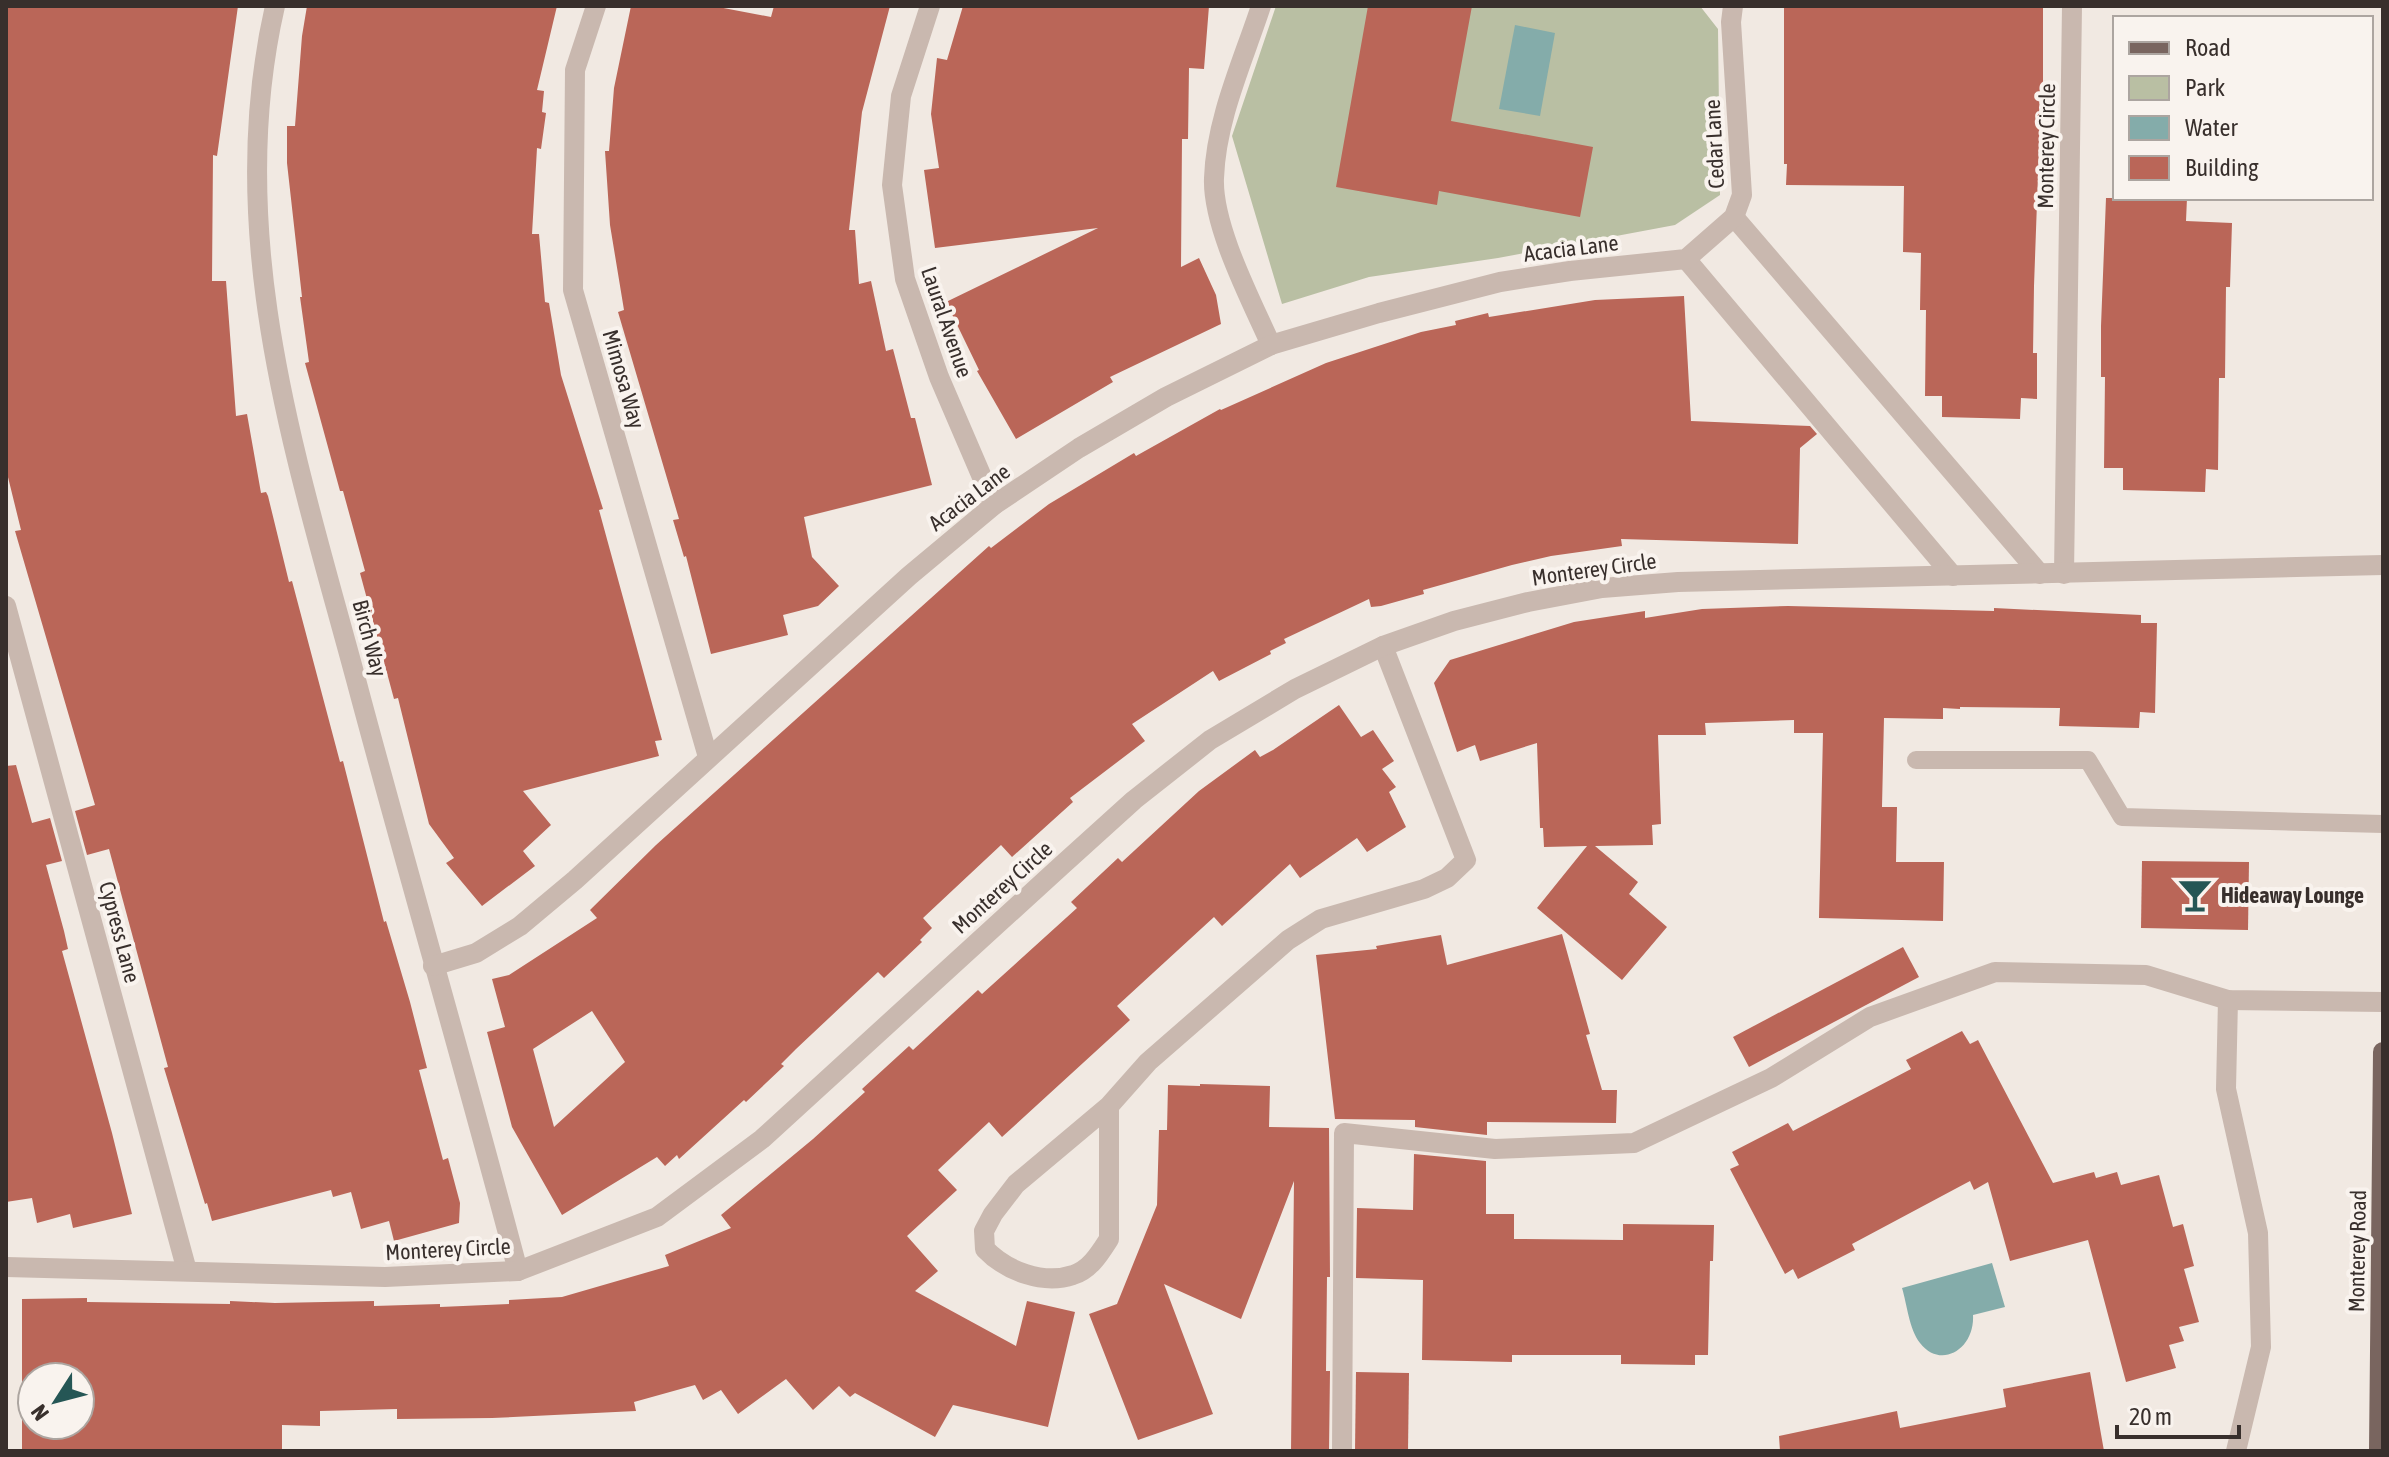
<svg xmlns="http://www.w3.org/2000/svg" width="2389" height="1457" viewBox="0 0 2389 1457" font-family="'Asap Condensed',sans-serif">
	<rect width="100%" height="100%" fill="#f1e9e2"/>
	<path fill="#b9bfa3" d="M1276,6H1700L1718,29L1720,195L1675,225L1498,258L1369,277L1282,304L1232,136Z"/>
	<g fill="#84acaa">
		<path d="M1515,25L1555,33L1540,116L1499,109Z"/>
		<path d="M1992,1263L2005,1307L1973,1315C1975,1349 1941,1370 1920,1343C1909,1329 1907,1304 1902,1288Z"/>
	</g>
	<g fill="#ba6658" fill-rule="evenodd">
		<path d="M6,6H238L217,156L213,155L212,281H226L236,416L247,414L261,493L266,492L268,496L289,582L292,581L340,762L343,761L384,922L386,921L410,1002L427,1068L419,1070L443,1160L448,1158L460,1203L459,1223L394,1241L389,1221L361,1229L351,1192L333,1197L331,1190L212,1221L207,1203L205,1204L164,1068L168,1067L109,849L87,855L75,811L95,805L15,531L21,530L6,469Z"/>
		<path d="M307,6H557L537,90L544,91L542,112L546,113L541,149L537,148L532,234H539L545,302L549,303L561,375L603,509L599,510L662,740L655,741L659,756L523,791L551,825L523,851L535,866L482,906L446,863L454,858L429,824L398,698L394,699L360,573L365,571L343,491H340L305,363L309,362L300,297H302L287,163V126H295L302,36Z"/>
		<path d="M631,6H713L771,17L774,6H890L862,112L849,230H855L859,284L871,281L886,351L893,349L911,418H915L932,485L804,517L812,557L839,586L818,606L783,615L788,635L711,654L686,556L684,557L673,520L679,519L618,312L624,310L610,225L605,151H609L614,88Z"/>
		<path d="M963,6H1209L1204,69L1189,68L1188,139H1182L1181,267L1199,258L1216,295L1221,324L1110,377L1113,382L1016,439L977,371L979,370L946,302L1098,228L935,248L924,170L939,168L931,114L937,58L947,60Z"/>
		<path d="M1368,6H1472L1451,121L1593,147L1580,217L1439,191L1437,205L1336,187Z"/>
		<path d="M1784,6H2043V119H2040L2034,286L2033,353H2037V399L2021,398L2020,419L1942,417V396H1925L1926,310H1920L1921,253L1903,252L1904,186L1786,185L1787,164H1784Z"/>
		<path d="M2106,198H2187L2186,221L2232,223L2230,287H2226L2225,378H2219L2218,470L2206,469L2205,492L2123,490V468H2104L2105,377H2101V326Z"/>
		<path d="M1684,296L1691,421L1810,426L1817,434L1800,448L1798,544L1621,539L1622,546L1551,556L1512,565L1423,590L1424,594L1381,606L1371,607L1369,599L1284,639L1286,643L1270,651L1271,654L1219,681L1213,671L1132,724L1145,741L1070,798L1073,802L1012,857L1001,845L923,918L932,928L920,940L922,942L884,978L878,972L796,1049L781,1064L784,1066L746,1102L744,1100L679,1159L677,1155L665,1166L657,1157L562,1215L512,1127L487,1032L505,1027L492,979L509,975L597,918L590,910L656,845L989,546L991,548L1049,504L1134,453L1136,456L1220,409L1221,410L1326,363L1421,332L1456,325L1455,321L1488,313L1489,317L1595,300ZM592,1011L625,1062L554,1127L533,1049Z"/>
		<path d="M1788,606L1994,611V608L2141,615V623H2157L2155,713L2140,712L2139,728L2059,726L2060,708L1960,707V709L1943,708V719L1884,718L1882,807H1897L1896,862H1944L1943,921L1819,918L1823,733H1794V720L1705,723L1706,735H1658L1661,824L1652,825L1653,845L1595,846L1638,882L1629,894L1667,927L1622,980L1537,908L1587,846L1544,847L1543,828H1540L1537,743L1480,761L1475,745L1457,752L1434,683L1450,660L1574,622L1645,611V618L1702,609Z"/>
		<path d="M1339,705L1361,737L1373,730L1394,761L1382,769L1396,787L1389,792L1406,827L1367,852L1357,838L1300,878L1290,864L1222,926L1214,917L1117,1006L1130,1020L1002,1137L989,1122L938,1170L957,1190L907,1236L938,1271L915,1291L1016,1346L1027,1301L1075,1312L1048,1427L953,1405L935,1437L855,1393L850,1397L839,1386L813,1410L786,1379L738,1414L721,1390L703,1400L695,1385L634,1402L636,1411L492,1418L397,1419V1409L320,1411V1426L282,1425V1451H22V1299L87,1298V1302L230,1304V1301L275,1303L374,1301V1306L440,1304V1307L509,1304V1300L562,1297L669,1266L665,1255L731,1228L721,1215L813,1139L865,1092L862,1089L909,1046L913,1050L978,990L982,994L1077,908L1071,902L1118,858L1122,862L1199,791L1255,750L1260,757L1273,750ZM32,1377H80V1425H32Z"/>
		<path d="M16,765L32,823L50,818L62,861L46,865L64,931L68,949L62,951L112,1133L132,1214L73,1228L70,1214L37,1223L32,1198L6,1202V766Z"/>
		<path d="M2142,861L2249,862L2248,930L2141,928Z"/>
		<path d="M1562,934L1590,1034L1586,1035L1602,1090H1617L1616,1123L1487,1122V1135L1415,1127V1120L1335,1119L1316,955L1377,949L1376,946L1441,935L1447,965Z"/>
		<path d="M1903,947L1919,977L1749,1067L1733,1037Z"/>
		<path d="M1962,1031L1970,1044L1978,1040L2053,1183L2094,1172L2096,1178L2117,1172L2121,1185L2159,1175L2173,1227L2183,1224L2194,1266L2184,1269L2199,1322L2179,1327L2184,1341L2169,1345L2176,1368L2126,1382L2088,1240L2010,1261L1988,1182L1974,1190L1970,1181L1852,1244L1855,1250L1798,1279L1793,1269L1785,1274L1730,1169L1739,1165L1732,1152L1788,1123L1793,1131L1911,1069L1906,1060Z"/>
		<path d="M1200,1084L1270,1086L1269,1127L1329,1128L1330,1277H1327L1326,1371H1330L1329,1451H1291L1294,1181L1241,1319L1164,1284L1213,1414L1138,1440L1089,1314L1117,1304L1157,1205L1159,1130H1167L1168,1085L1200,1086Z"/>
		<path d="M1414,1154L1486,1161V1214H1514V1239L1623,1240V1224L1714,1225L1713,1261H1710L1708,1355H1695V1365L1621,1364V1355H1512V1362L1422,1360L1423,1280L1356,1278L1357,1208L1413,1210Z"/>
		<path d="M1356,1372L1409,1373L1408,1451H1355Z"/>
		<path d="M2090,1372L2104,1451H1780L1779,1436L1897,1411L1900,1428L2006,1407L2003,1389Z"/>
	</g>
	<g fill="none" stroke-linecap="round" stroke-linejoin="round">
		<path stroke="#c9b8af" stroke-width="18" d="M1916,760H2088L2122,817L2383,824"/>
		<g stroke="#c9b8af" stroke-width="20">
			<path d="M275,6C221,241 299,466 359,691C411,885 467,1077 518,1271"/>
			<path d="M596,6L575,70L573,290L708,757"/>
			<path d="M930,6L901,96L892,185L905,279L939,377L994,505"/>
			<path d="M1261,6C1243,61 1216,119 1214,178C1212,226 1251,300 1271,345"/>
			<path d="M1734,217L2040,574"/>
			<path d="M1686,259L1953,576"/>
			<path d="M2064,574L2072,6"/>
			<path d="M6,606L187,1271"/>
			<path d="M433,966L476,953L520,926L575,880L909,576L994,505L1079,448L1166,397L1271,345L1379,313L1500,282L1570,271L1686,259L1734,217L1742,195L1731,22L1733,6"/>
			<path d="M2228,1000L2226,1089L2258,1233L2261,1347L2236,1451"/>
			<path d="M1109,1106V1239C1100,1253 1090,1270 1073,1275C1043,1285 1006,1271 985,1249L984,1231L993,1214L1016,1184L1109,1106L1148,1062L1288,940L1321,919L1424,889L1447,878L1466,860L1383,646"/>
			<path d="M6,1267L385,1277L518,1271L657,1217L762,1139L1061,866L1134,800L1210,740L1295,689L1383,646L1454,621L1528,602L1602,588L1678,582L2383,565"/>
			<path d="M1342,1451L1344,1133L1495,1149L1634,1143L1771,1078L1870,1017L1995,972L2146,975L2228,1000L2383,1002"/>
		</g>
		<path stroke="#79655f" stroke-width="20" d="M2379,1451L2383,1052"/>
	</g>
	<defs>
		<g id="bar-bare" transform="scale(2.76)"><path d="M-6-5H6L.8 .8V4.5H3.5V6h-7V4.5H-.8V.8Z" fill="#255655" stroke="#f9f3ee" stroke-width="2.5" paint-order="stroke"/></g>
	</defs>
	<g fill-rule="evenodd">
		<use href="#bar-bare" x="2195" y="895"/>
	</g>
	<g text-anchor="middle" stroke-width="8" stroke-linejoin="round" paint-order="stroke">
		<g font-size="22" fill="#382f2c" stroke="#f9f3ee">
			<text transform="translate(1714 144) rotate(-93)" y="8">Cedar Lane</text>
			<text transform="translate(2046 146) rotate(-89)" y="8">Monterey Circle</text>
			<text transform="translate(1571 248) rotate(-7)" y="8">Acacia Lane</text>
			<text transform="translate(947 322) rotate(71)" y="8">Laural Avenue</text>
			<text transform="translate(624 379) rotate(74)" y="8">Mimosa Way</text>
			<text transform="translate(969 497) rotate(-37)" y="8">Acacia Lane</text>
			<text transform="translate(1594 569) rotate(-8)" y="8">Monterey Circle</text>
			<text transform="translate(370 638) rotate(75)" y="8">Birch Way</text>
			<text transform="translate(1002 887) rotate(-42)" y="8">Monterey Circle</text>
			<text transform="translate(120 932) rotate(75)" y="8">Cypress Lane</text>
			<text transform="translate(448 1249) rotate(-3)" y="8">Monterey Circle</text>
			<text transform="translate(2357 1251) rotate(-89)" y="8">Monterey Road</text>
		</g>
		<g font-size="22" font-weight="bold" fill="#382f2c" stroke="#f9f3ee" text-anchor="start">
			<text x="2221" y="903">Hideaway Lounge</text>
		</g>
	</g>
	<rect width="2389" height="1457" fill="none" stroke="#382f2c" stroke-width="16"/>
	<rect x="2113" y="16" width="260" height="184" fill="#f9f3ee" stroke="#aca5a0" stroke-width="2"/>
	<rect x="2129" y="42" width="40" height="12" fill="#79655f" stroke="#aca5a0" stroke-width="2"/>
	<text x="2185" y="56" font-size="24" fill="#382f2c">Road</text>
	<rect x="2129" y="76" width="40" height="24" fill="#b9bfa3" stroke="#aca5a0" stroke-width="2"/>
	<text x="2185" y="96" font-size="24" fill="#382f2c">Park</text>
	<rect x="2129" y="116" width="40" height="24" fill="#84acaa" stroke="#aca5a0" stroke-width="2"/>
	<text x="2185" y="136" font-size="24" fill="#382f2c">Water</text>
	<rect x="2129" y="156" width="40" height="24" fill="#ba6658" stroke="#aca5a0" stroke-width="2"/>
	<text x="2185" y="176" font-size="24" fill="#382f2c">Building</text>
	<g transform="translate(56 1401) rotate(234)"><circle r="38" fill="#f9f3ee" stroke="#aca5a0" stroke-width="2"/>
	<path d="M0-6L14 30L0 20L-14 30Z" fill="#255655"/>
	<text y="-12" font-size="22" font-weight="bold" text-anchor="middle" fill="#382f2c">N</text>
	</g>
	<path d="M2117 1425v12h122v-12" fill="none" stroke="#382f2c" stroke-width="4"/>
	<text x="2129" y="1425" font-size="24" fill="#382f2c" stroke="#f9f3ee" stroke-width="6" paint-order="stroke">20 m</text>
</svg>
